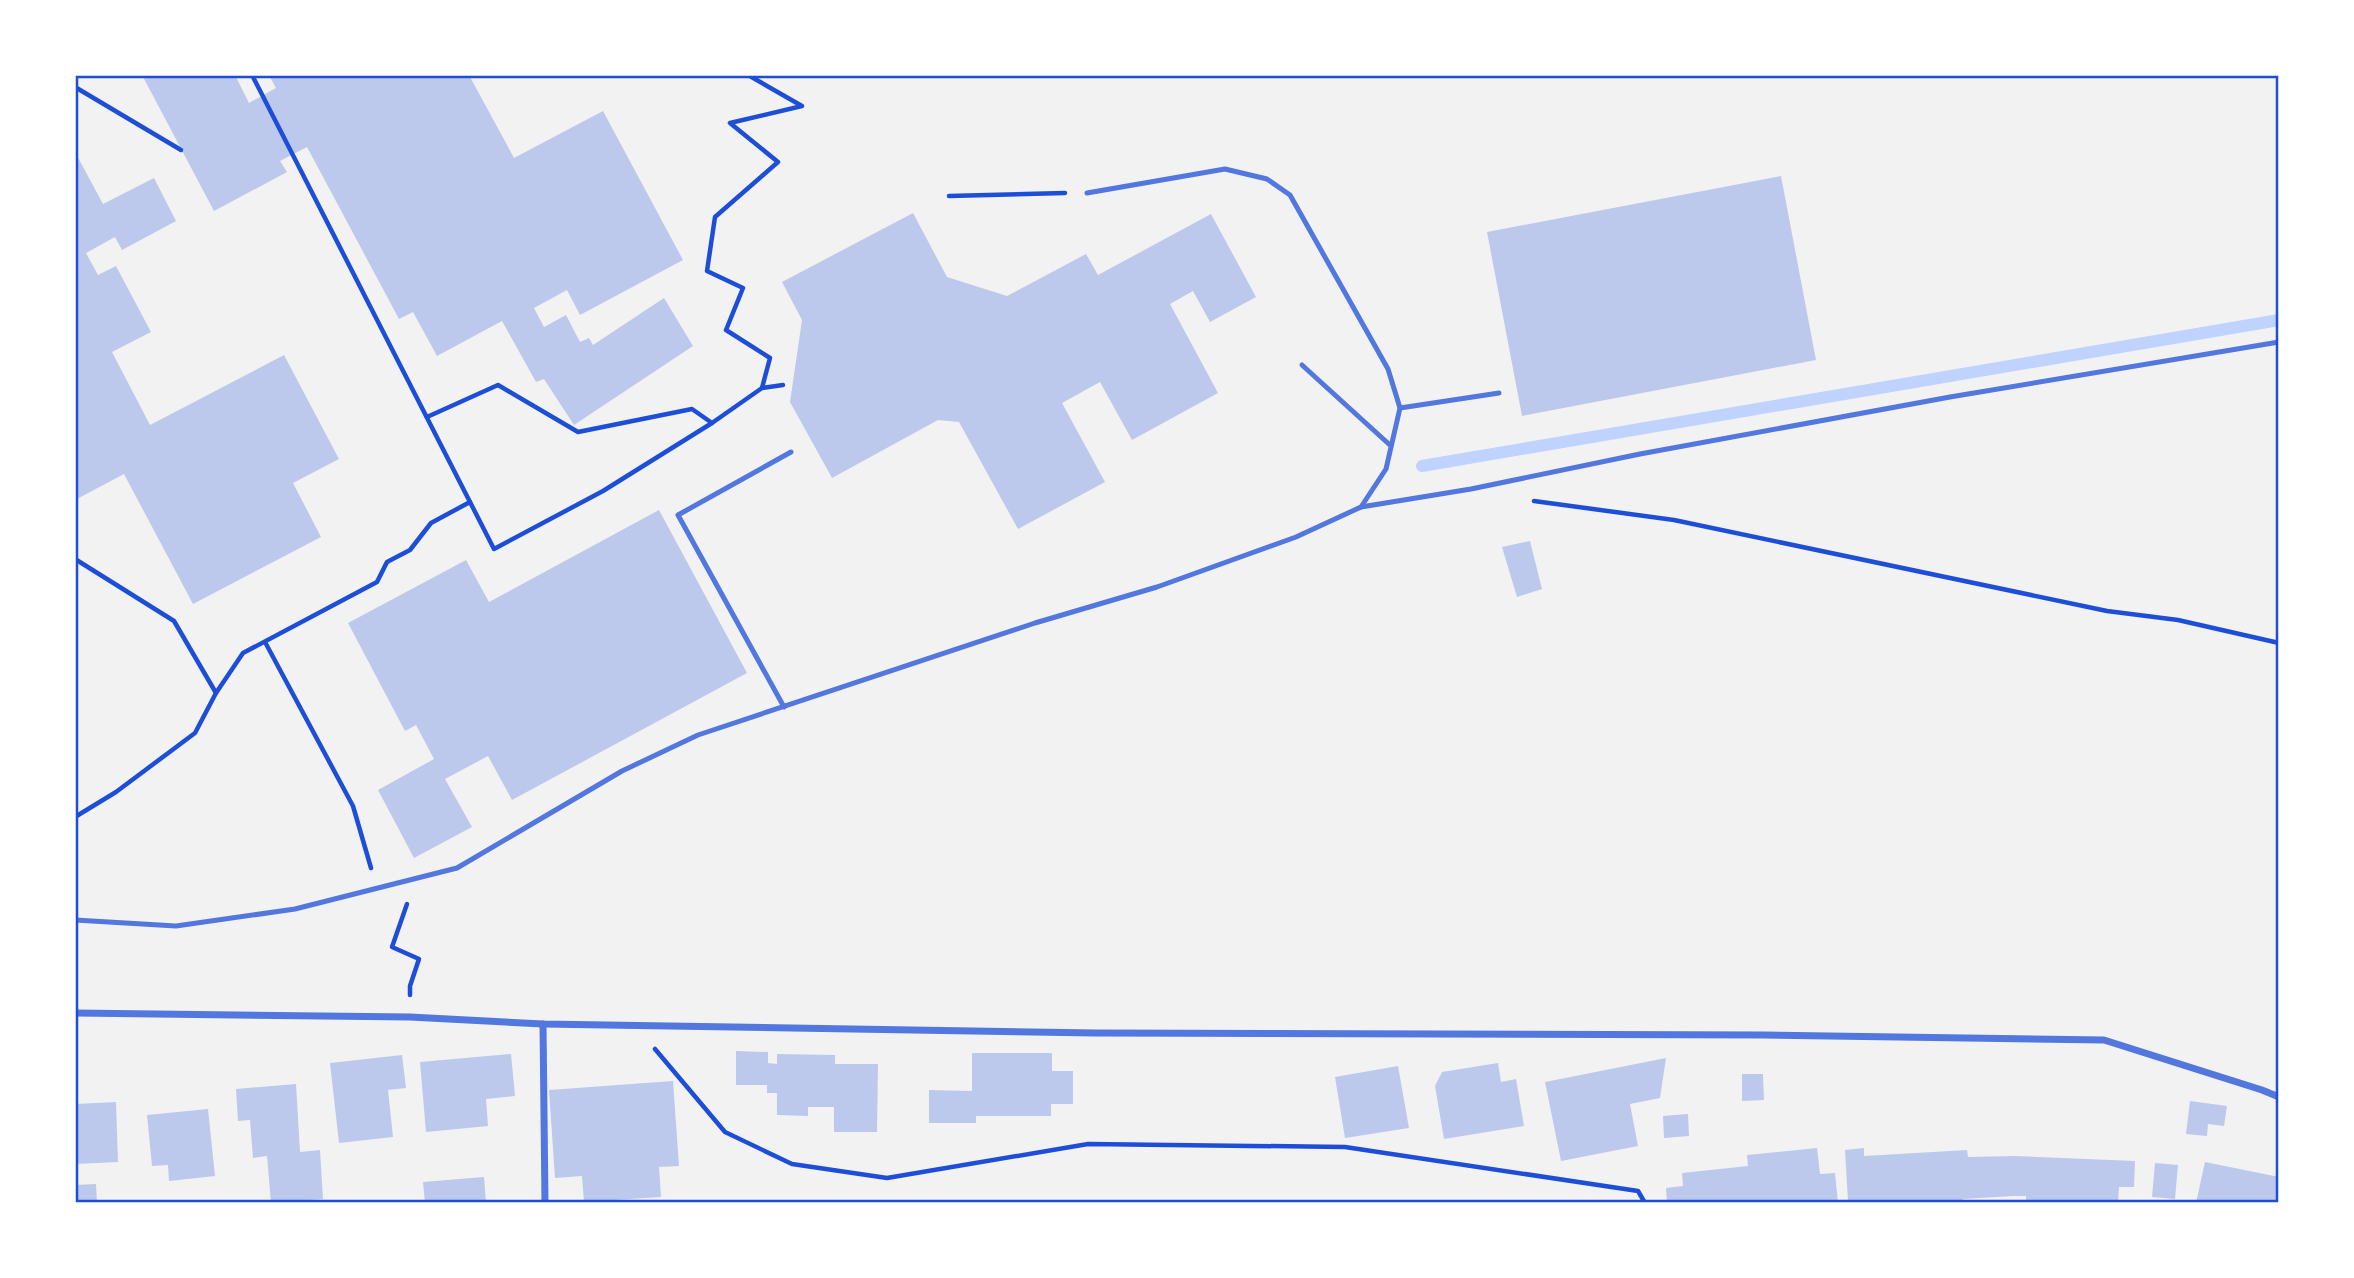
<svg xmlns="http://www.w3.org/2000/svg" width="2354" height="1278" viewBox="0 0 2354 1278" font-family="Raleway,sans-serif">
	<rect width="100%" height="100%" fill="#f2f2f2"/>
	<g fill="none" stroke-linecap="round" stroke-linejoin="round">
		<path stroke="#bfd3fe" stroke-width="12" d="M1422,466L2279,320"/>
	</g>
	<g fill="#bdc9ec">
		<path d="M142,75H235L249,103L276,88L269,75H469L514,158L603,111L683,260L580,315L567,290L534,308L544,327L566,315L580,342L589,338L593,345L664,298L693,346L574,425L544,379L536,382L502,321L437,356L413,312L399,319L307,147L280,161L287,172L214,211Z"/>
		<path d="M75,152L103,204L154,178L176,221L122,250L115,237L86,253L98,275L116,266L151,332L112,352L150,425L284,355L339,459L293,483L321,537L193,604L124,474L75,500Z"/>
		<path d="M1781,176L1816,360L1522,416L1487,232Z"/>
		<path d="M913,213L947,277L1007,296L1086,254L1098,275L1211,214L1256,297L1210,322L1193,291L1170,304L1218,393L1132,440L1100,382L1062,403L1105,482L1018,529L959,422L938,420L832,478L790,402L802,320L782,282Z"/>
		<path d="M659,510L747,673L512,800L488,756L445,779L472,827L414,858L378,790L434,759L416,725L405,731L348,623L466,560L489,602Z"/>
		<path d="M1530,541L1542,589L1517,597L1502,547Z"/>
		<path d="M736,1051L768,1052V1063L777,1064V1054L835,1055V1064H878L877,1132H834V1107H808V1116L777,1115V1093H767V1085H736Z"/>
		<path d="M972,1053H1052V1071H1073V1104H1051V1116H976V1123H929V1090L972,1091Z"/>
		<path d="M511,1054L515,1096L486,1099L488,1126L426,1132L420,1062Z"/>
		<path d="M402,1055L406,1088L388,1090L393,1137L339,1143L330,1063Z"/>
		<path d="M1666,1058L1660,1098L1630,1104L1638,1146L1561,1161L1545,1082Z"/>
		<path d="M1498,1063L1501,1082L1516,1079L1524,1126L1444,1139L1435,1086L1442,1072Z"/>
		<path d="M1398,1066L1409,1128L1345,1138L1335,1077Z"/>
		<path d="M1742,1074H1763L1764,1100L1742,1101Z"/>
		<path d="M673,1081L679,1166L659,1167L661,1197L584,1202L582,1176L555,1178L549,1090Z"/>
		<path d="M296,1084L300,1152L320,1150L323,1199L271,1203L267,1156L253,1158L250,1120L238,1121L236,1089Z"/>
		<path d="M2190,1101L2227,1106L2224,1126L2208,1124L2207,1136L2186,1134Z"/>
		<path d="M116,1102L118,1162L75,1164V1104Z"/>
		<path d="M208,1109L215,1176L169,1181L168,1165L152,1166L147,1115Z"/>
		<path d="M1688,1114L1689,1136L1664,1138L1663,1116Z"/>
		<path d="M1817,1148L1820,1174L1835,1173L1838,1203H1667L1666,1188L1683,1186L1682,1173L1748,1166L1747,1155Z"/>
		<path d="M1864,1148V1156L1967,1150L1968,1157L2015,1156L2135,1161L2134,1187H2119L2118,1203H2026V1196H2014L1963,1199L1964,1203L1848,1201L1845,1150Z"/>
		<path d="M2205,1162L2279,1177L2276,1203H2196Z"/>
		<path d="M2155,1163L2178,1165L2175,1199L2152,1197Z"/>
		<path d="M484,1177L486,1203H425L423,1182Z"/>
		<path d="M96,1184L97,1203H75V1185Z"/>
	</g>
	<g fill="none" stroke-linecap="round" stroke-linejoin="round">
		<g stroke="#1d4ed8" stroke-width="4.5">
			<path d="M75,87L181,150"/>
			<path d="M949,196L1065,193"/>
			<path d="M762,388L783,385"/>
			<path d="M427,417L498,385L578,432L692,409L712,423"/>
			<path d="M1534,501L1674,520L2107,611L2178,620L2279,643"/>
			<path d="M470,502L494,549L603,491L712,423L762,388L770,358L726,330L743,288L707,271L715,217L778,162L730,123L802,106L748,75"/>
			<path d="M75,559L174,621L216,693L195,733L116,792L75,817"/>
			<path d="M265,642L353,806L371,868"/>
			<path d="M216,693L243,653L377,582L387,562L410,550L431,523L470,502L252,75"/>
			<path d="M407,904L392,947L419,959L410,986V995"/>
			<path d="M655,1049L725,1132L792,1164L887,1178L1088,1144L1345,1147L1638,1191L1645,1203"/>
		</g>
		<g stroke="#5277de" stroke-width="5">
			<path d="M1087,193L1225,169L1267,179L1290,195L1388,369L1400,408"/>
			<path d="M1302,365L1391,446"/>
			<path d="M1361,507L1471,489L1640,454L1950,397L2279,342"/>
			<path d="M784,707L678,515L791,452"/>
			<path d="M75,920L176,926L295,909L457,868L622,771L698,735L1035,623L1157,587L1296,537L1361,507L1386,469L1400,408L1499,393"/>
		</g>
		<g stroke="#5277de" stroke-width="7">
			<path d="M75,1013L410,1017L543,1024L1095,1033L1764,1035L2104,1040L2262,1090L2279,1097"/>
			<path d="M543,1024L545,1203"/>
		</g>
	</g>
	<rect width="2354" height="1278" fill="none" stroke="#ffffff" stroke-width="154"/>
	<rect x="77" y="77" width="2200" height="1124" fill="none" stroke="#1d4ed8" stroke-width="2.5"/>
</svg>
